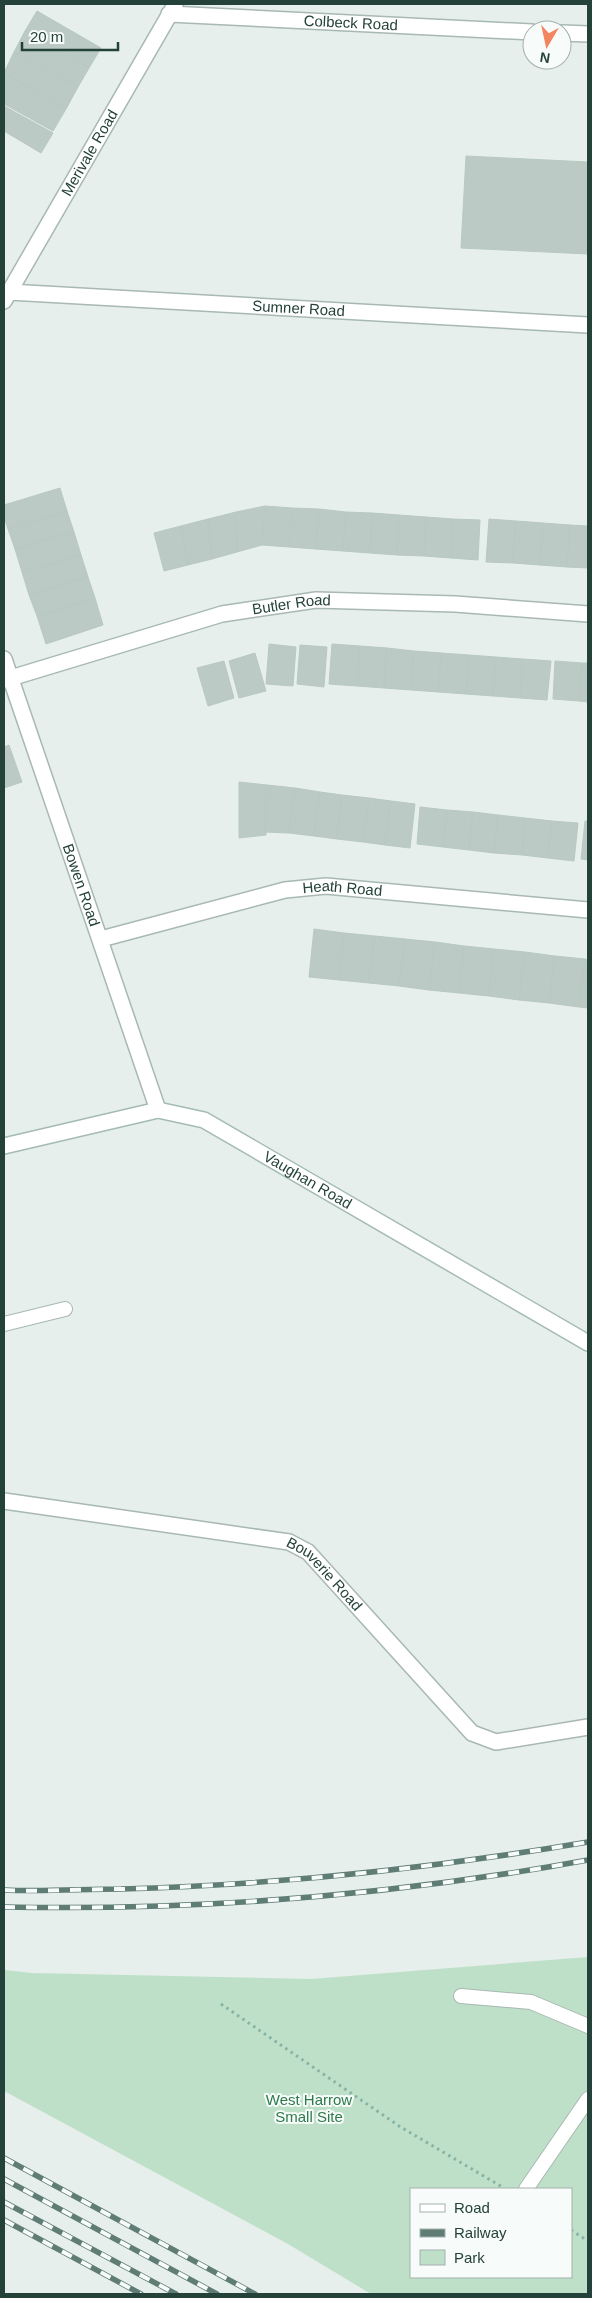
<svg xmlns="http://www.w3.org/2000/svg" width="592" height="2298" viewBox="0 0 592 2298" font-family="Helvetica,sans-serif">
	<rect width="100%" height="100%" fill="#e6efeb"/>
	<path fill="#bfe0c8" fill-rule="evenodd" d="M588,1957V2294H371L288,2244L4,2091V1970L32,1973L311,1979ZM411,2189H571V2277H411Z"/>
	<g fill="#bbcac4" stroke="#b8c9c2">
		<path d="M37,11L101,48L89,68L25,31Z"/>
		<path d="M25,31L89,68L78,87L14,52Z"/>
		<path d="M14,52L78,87L66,109L4,73Z"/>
		<path d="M4,73L66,109L53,131L4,104Z"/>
		<path d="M4,106L53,133L41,153L4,131Z"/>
		<path d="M466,156L588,162V254L461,248Z"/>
		<path d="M60,488L67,511L8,529L4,517V505Z"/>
		<path d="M265,506L262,545L237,552L236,512Z"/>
		<path d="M265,506L292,508L289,547L262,545Z"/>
		<path d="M292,508L319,509L316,549L289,547Z"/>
		<path d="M319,509L346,512L343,551L316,549Z"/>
		<path d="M67,511L74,532L15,549L8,529Z"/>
		<path d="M236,512L237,552L212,559L208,519Z"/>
		<path d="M346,512L372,513L370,553L343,551Z"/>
		<path d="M372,513L399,515L397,555L370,553Z"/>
		<path d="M399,515L426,517L424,556L397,555Z"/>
		<path d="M426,517L453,519L451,558L424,556Z"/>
		<path d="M208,519L212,559L188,565L181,526Z"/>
		<path d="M453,519L480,520L478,560L451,558Z"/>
		<path d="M489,519L516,521L513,563L486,562Z"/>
		<path d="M516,521L543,523L540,565L513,563Z"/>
		<path d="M543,523L570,525L567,567L540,565Z"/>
		<path d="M570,525L588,526V568L567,567Z"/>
		<path d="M181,526L188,565L164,571L154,533Z"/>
		<path d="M74,532L81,555L22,572L15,549Z"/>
		<path d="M81,555L88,577L29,595L22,572Z"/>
		<path d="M88,577L95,598L37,616L29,595Z"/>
		<path d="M95,598L103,625L46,644L37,616Z"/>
		<path d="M269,644L296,647L293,686L266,684Z"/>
		<path d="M332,644L360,646L357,686L329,684Z"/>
		<path d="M300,645L327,647L324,687L297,684Z"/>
		<path d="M360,646L387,648L384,688L357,686Z"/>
		<path d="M387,648L414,651L411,690L384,688Z"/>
		<path d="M414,651L441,653L439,692L411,690Z"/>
		<path d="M255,653L266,691L239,698L229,661Z"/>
		<path d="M441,653L469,655L466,694L439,692Z"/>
		<path d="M469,655L496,657L493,696L466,694Z"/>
		<path d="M496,657L523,659L520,698L493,696Z"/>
		<path d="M523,659L551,661L547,700L520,698Z"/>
		<path d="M224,661L234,698L208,706L197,668Z"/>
		<path d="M555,661L582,663L579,701L553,699Z"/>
		<path d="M582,663H588V702L579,701Z"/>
		<path d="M9,745L22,782L4,788V747Z"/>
		<path d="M239,782L267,785L266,835L239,838Z"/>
		<path d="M267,785L295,788L289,833L265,832Z"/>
		<path d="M295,788L320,792L314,836L289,833Z"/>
		<path d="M320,792L342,795L337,839L314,836Z"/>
		<path d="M342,795L369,798L363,842L337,839Z"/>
		<path d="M369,798L391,801L385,845L363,842Z"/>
		<path d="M391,801L415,804L410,848L385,845Z"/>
		<path d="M420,807L447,810L443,847L417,844Z"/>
		<path d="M447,810L473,812L469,850L443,847Z"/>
		<path d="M473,812L498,815L494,853L469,850Z"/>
		<path d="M498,815L525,818L522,855L494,853Z"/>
		<path d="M525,818L552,821L548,858L522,855Z"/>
		<path d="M552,821L578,823L574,861L548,858Z"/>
		<path d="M585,821H588V860L581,859Z"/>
		<path d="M314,929L344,933L339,980L309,977Z"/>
		<path d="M344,933L375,936L369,983L339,980Z"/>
		<path d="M375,936L405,939L399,986L369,983Z"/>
		<path d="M405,939L435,942L429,990L399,986Z"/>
		<path d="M435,942L464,946L459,993L429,990Z"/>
		<path d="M464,946L494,949L489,996L459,993Z"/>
		<path d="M494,949L525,952L519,1000L489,996Z"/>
		<path d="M525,952L555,956L549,1003L519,1000Z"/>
		<path d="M555,956L585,959L579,1007L549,1003Z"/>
		<path d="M585,959L588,960V1008L579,1007Z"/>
	</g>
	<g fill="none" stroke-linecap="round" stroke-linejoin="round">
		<g stroke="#a8b8b2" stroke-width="16">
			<g id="lane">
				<path d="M4,1324L65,1309"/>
				<path d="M461,1996L531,2002L588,2026"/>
				<path d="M526,2189L588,2099"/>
			</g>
		</g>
		<g stroke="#a8b8b2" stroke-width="18">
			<g id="street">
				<path id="s1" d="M169,14L532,32"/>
				<path d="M562,33L588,34"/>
				<path id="s2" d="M9,292L588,325"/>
				<path id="s3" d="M4,301L175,5"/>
				<path id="s4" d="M4,659L158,1110"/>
				<path id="s5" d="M4,680L222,614L316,600L455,604L588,614"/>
				<path id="s6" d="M101,939L285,890L326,886L588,910"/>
				<path id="s7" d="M4,1501L289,1542L308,1552L472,1733L496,1742L588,1727"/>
			</g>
		</g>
		<g stroke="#a4bbb3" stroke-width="18">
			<g id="secondary">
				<path id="s8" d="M4,1146L158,1110L204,1120L588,1343"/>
			</g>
		</g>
		<g stroke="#86b3a5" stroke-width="3" stroke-dasharray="2.5 4" stroke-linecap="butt">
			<path d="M221,2004L399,2126L504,2188"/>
			<path d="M571,2230L588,2241"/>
		</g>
		<use href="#lane" stroke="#fff" stroke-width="14"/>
		<use href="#street" stroke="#fff" stroke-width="15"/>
		<use href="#secondary" stroke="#fff" stroke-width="15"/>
		<g stroke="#5f7d75" stroke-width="5.5">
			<g id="rail">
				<path d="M4,1890C43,1892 82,1889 121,1889C278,1885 434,1868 588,1842"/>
				<path d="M4,1907C199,1911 396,1895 588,1860"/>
				<path d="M4,2158L255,2294"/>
				<path d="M4,2179L217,2294"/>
				<path d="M4,2202L176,2294"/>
				<path d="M4,2220L141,2294"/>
			</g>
		</g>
		<use href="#rail" stroke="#f7fbf9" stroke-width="4" stroke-dasharray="11" stroke-linecap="butt"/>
	</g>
	<g text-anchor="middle" stroke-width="4" stroke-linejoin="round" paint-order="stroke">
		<g font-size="15" fill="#24423a" stroke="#f7fbf9">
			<text dy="5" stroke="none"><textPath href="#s1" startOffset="182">Colbeck Road</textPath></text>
			<text dy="5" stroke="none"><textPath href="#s3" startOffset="171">Merivale Road</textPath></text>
			<text dy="5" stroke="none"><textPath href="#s2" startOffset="290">Sumner Road</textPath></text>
			<text dy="5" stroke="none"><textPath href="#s5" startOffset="298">Butler Road</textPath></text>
			<text dy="5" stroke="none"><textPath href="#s4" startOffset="239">Bowen Road</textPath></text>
			<text dy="5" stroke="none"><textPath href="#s6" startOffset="248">Heath Road</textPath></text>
			<text dy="5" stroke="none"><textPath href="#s8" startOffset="325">Vaughan Road</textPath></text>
			<text dy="5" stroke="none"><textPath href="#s7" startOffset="336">Bouverie Road</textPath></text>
		</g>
		<g font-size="15" fill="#2d7a4b" stroke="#f7fbf9">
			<text x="309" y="2105">West Harrow<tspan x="309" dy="17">Small Site</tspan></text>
		</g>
	</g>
	<rect width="592" height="2298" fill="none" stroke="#24423a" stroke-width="10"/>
	<rect x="410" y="2188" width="162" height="90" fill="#f7fbf9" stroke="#a3b1ad"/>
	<rect x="420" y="2204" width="25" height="8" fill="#ffffff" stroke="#a3b1ad"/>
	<text x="454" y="2213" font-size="15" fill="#24423a">Road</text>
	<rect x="420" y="2229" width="25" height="8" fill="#5f7d75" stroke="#a3b1ad"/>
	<text x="454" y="2238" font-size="15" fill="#24423a">Railway</text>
	<rect x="420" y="2250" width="25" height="15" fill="#bfe0c8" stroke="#a3b1ad"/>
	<text x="454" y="2263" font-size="15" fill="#24423a">Park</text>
	<g transform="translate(547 45) rotate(189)"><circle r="24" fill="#f7fbf9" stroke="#a3b1ad"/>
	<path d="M0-4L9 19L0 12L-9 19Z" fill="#f4845f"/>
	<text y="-8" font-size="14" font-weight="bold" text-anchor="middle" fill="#24423a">N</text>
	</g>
	<path d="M22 42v8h96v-8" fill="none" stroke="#24423a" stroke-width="2.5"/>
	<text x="30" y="42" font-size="15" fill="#24423a" stroke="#f7fbf9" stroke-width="4" paint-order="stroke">20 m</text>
</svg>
